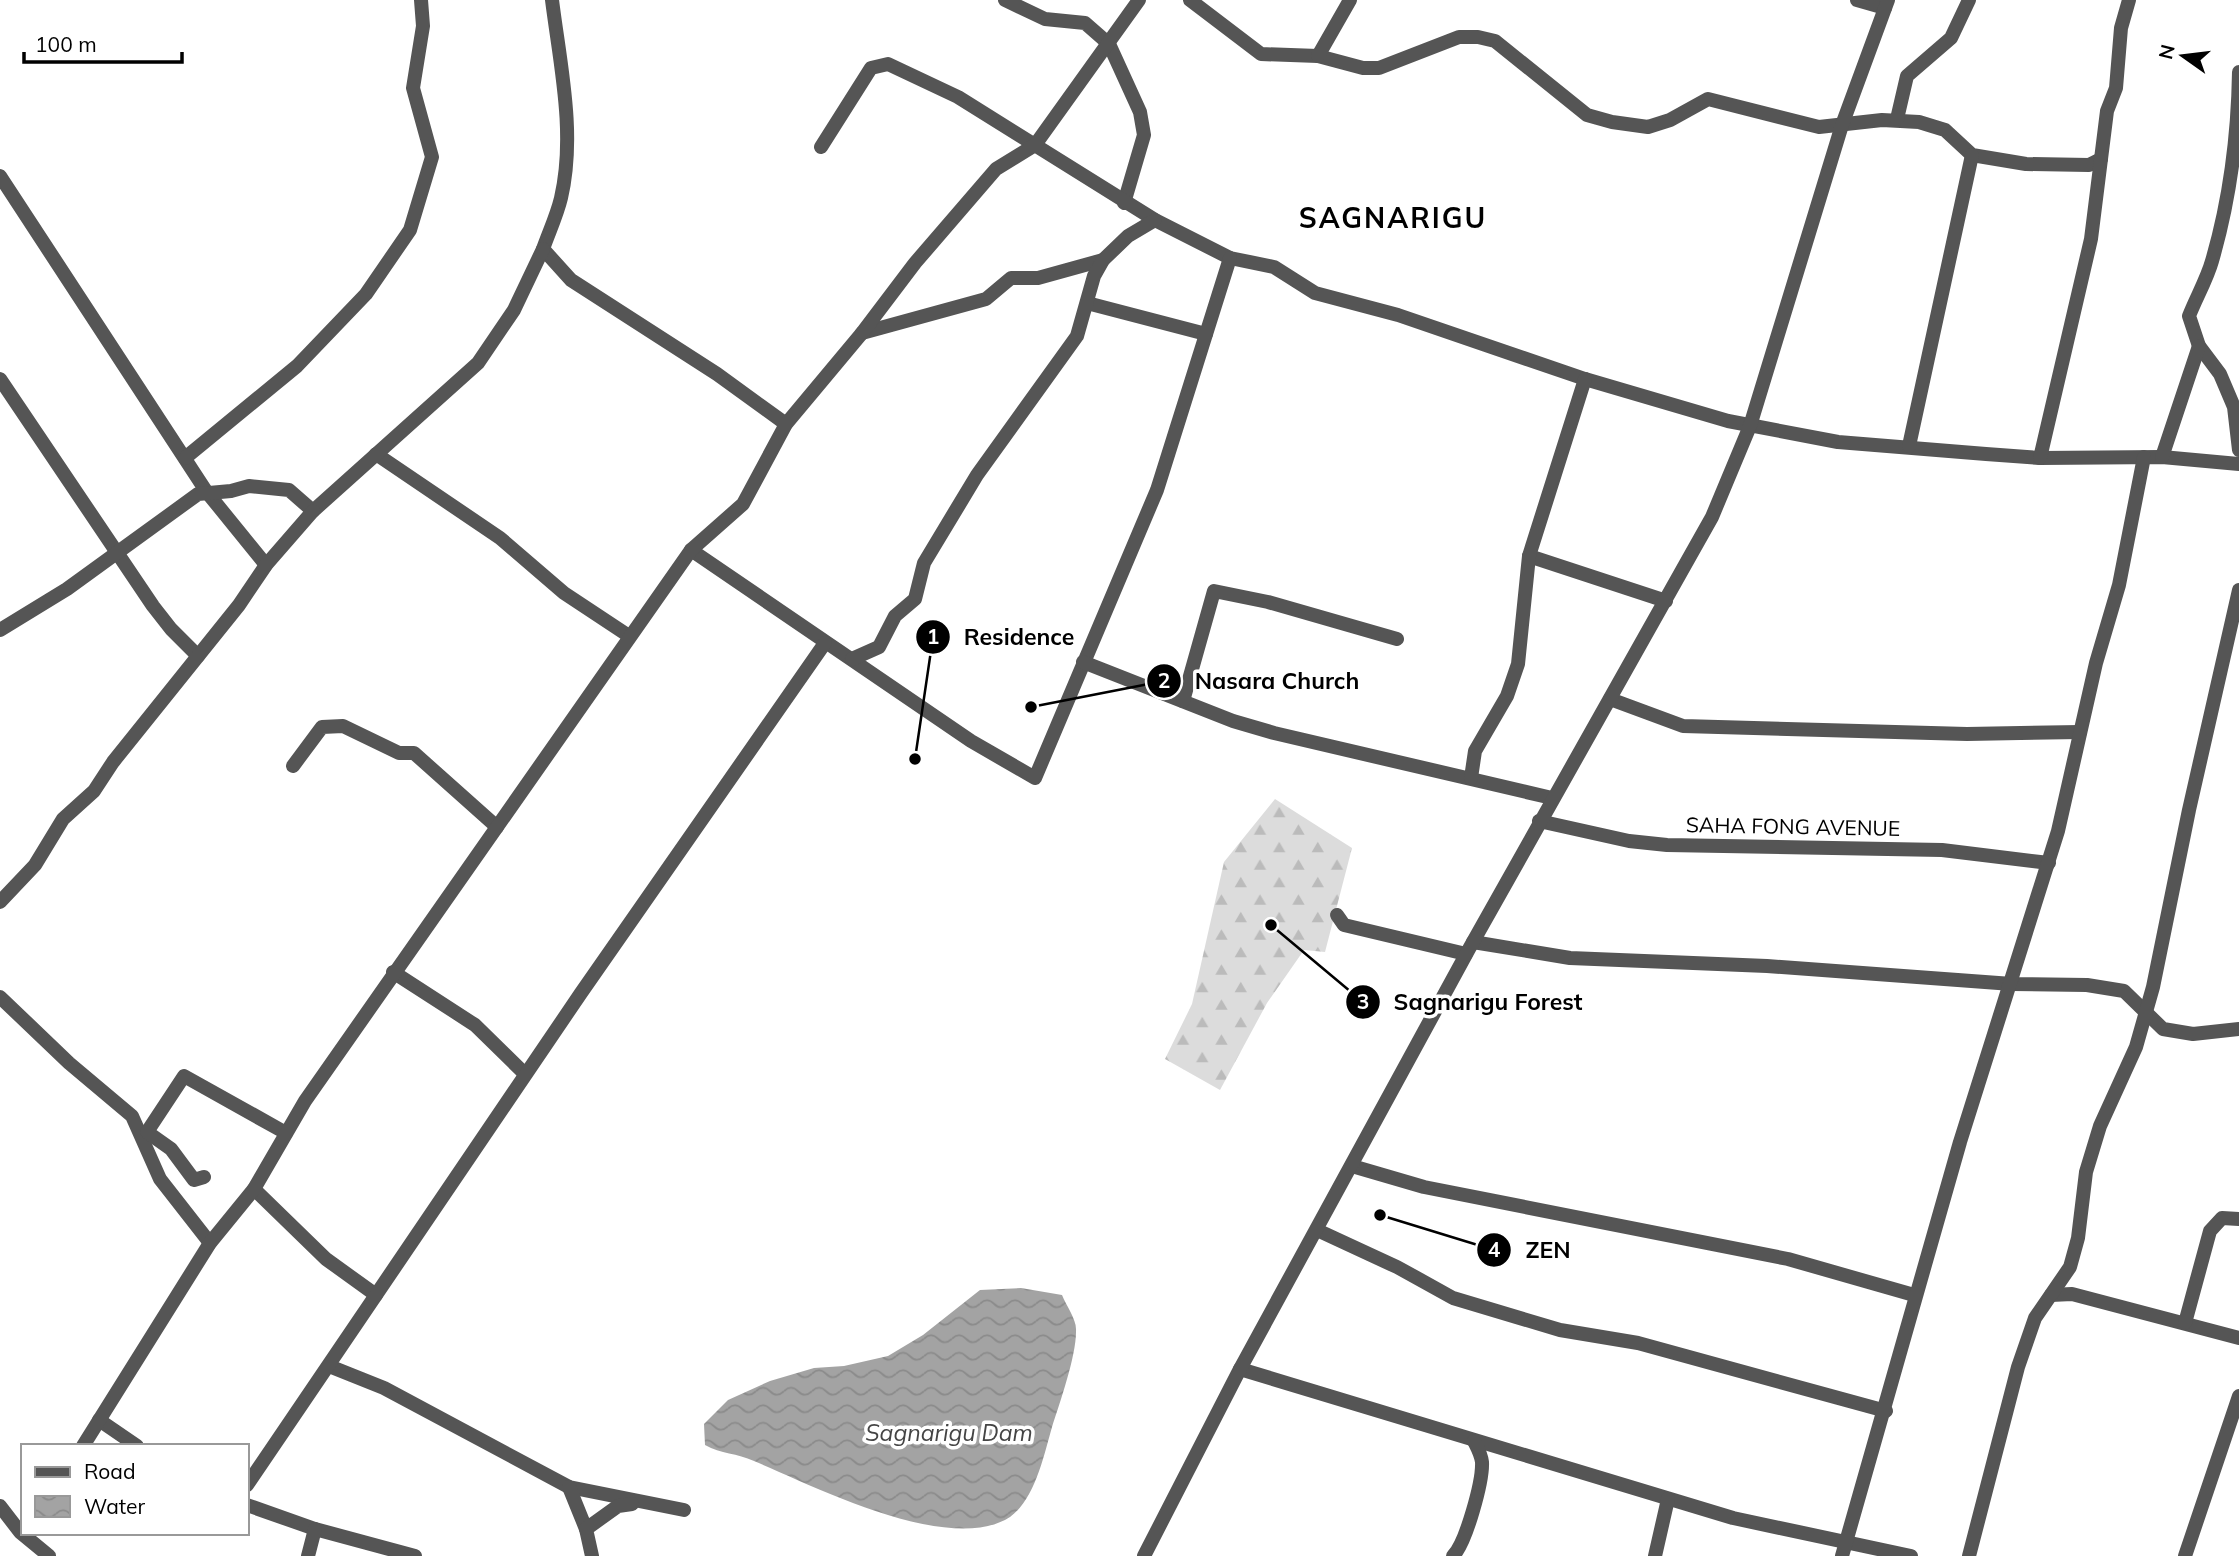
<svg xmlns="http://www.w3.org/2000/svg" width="2239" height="1556" viewBox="0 0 2239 1556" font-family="Mulish,sans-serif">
	<defs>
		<pattern id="forest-firs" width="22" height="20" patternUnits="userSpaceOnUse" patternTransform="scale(1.75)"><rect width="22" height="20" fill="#dcdcdc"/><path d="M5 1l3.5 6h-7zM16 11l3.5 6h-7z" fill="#bbb"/></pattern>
		<pattern id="water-waves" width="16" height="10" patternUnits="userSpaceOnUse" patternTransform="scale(1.75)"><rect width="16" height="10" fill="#a3a3a3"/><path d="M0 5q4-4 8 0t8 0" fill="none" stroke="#8b8b8b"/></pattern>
	</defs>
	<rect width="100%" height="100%" fill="#fff"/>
	<path fill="url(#forest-firs)" d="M1275,799L1352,848L1325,952L1304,950L1267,1003L1220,1090L1165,1059L1192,1004L1224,862Z"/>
	<path fill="url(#water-waves)" d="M1021,1288L1062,1295C1066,1305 1076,1319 1076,1329C1077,1354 1060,1402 1052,1427C1044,1455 1035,1499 1010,1517C950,1556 814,1486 754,1461C737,1453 721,1454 705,1445L704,1424L728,1400L770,1381L814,1368L844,1366L888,1356L923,1335L980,1290Z"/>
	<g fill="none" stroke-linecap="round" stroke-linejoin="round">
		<g stroke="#555" stroke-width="14">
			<path d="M552,0C560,64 576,134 561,198C557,215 549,232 543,249L571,280L717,374L786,424"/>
			<path d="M1005,0L1045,19L1085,23L1109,44L1140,112L1144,135L1124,203"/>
			<path d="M1190,0L1261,54L1318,56L1363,68H1379L1459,37H1478L1495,41L1587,115L1612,122L1648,127L1670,120L1708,99L1819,127L1882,120L1919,122L1945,130L1972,155L2026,164L2089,165L2101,159"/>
			<path d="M1857,0L1885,8"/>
			<path d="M1318,56L1350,0"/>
			<path d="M2239,72C2238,136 2230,199 2212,261C2207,279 2196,298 2189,316L2199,346L2220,374L2234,407L2239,450"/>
			<path d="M1897,119L1907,76L1951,38L1969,0"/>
			<path d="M821,147L871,68L888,64L958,97L1155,220L1230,258L1274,267L1315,293L1398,315L1585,379L1728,421L1838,442L1986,454L2040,458L2162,457L2239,464"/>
			<path d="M0,176L206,491L266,565"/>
			<path d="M1087,303L1206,334"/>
			<path d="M862,333L986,299L1011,278H1038L1103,260"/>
			<path d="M0,379L153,606L171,629L198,656"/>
			<path d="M1909,446L1972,155"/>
			<path d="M376,454L500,538L564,593L629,636"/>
			<path d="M2162,457L2199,346"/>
			<path d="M185,458L297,366L366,294L410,230L432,157L413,88L423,26L421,0"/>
			<path d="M2040,458L2091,239L2107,111L2116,88L2121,28L2129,0"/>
			<path d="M691,550L971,741L1035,778L1157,490L1230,258"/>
			<path d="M1529,556L1666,601"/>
			<path d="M0,630L67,589L198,494L231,491L249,486L289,490L313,511L478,363L514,310L543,249"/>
			<path d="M852,659L879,647L895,616L915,599L924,563L977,475L1077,336L1094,276L1103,260L1128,236L1155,220"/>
			<path d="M1083,662L1233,721L1274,733L1552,798"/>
			<path d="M1610,699L1683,726L1967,734L2080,732"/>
			<path d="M1183,701L1214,591L1268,602L1397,639"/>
			<path d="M293,766L322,727L343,726L399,753H414L497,827"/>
			<path d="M1471,778L1475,751L1507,696L1518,664L1529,556L1585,379"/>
			<path d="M1539,821L1629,841L1667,845L1942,850L2049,863"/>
			<path d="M0,902L35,865L63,819L94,791L113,762L239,605L266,565L313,511"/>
			<path d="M1337,915L1344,925L1466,954"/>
			<path d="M1473,942L1570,958L1767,966L2012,984L2087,985L2124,991L2163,1029L2193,1034L2239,1029"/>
			<path d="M393,972L475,1025L525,1074"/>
			<path d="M0,997L69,1063L132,1116L160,1179L210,1243"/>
			<path d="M1352,1166L1424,1187L1788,1259L1914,1295"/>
			<path d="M204,1177L194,1180L171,1149L147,1132L184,1076L286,1133"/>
			<path d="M254,1189L326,1259L376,1295"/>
			<path d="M1317,1230L1397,1267L1453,1298L1560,1330L1638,1343L1886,1411"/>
			<path d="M2051,1295L2072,1294L2239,1338"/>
			<path d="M2185,1323L2210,1231L2222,1218L2239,1219"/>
			<path d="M329,1366L384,1388L569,1487L684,1510"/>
			<path d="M1240,1369L1733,1518L1911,1556"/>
			<path d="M99,1420L137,1446"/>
			<path d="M83,1446L210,1243L254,1189L305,1101L691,550L743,504L786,424L862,333L915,263L996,169L1035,145L1139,0"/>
			<path d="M247,1485L581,993L825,643"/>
			<path d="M569,1487L586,1529"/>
			<path d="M247,1505L315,1529L415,1556"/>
			<path d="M0,1506L20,1532L49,1556"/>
			<path d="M308,1556L315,1529"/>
			<path d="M592,1556L586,1529L618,1506L632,1504"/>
			<path d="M1144,1556L1240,1369L1469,949L1712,517L1750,426L1842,125L1888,0"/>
			<path d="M1453,1556C1466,1543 1483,1481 1482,1462C1481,1454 1477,1447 1474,1441"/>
			<path d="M1655,1556L1668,1499"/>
			<path d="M1842,1556L1960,1142L2058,831L2096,663L2119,585L2144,457"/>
			<path d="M1969,1556L2018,1367L2035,1318L2070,1267L2078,1238L2086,1172L2100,1126L2136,1047L2153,987L2189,810L2239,590"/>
			<path d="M2185,1556L2239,1396"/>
		</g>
	</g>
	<g text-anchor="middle" stroke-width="7" stroke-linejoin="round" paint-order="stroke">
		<g font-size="21" fill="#000" stroke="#fff">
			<text transform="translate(1793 827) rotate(1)" y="7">SAHA FONG AVENUE</text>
		</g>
		<g font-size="23" font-style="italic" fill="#444" stroke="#fff">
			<text x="949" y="1441">Sagnarigu Dam</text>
		</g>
		<g font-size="28" font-weight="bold" letter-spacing="2" fill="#000" stroke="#fff">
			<text x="1393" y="228">SAGNARIGU</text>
		</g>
	</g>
	<path fill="none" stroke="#000" stroke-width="2.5" d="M915 759L933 637M1031 707L1164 681M1271 925L1363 1002M1380 1215L1494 1250"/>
	<g fill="#000" stroke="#fff" stroke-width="2.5">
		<circle cx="915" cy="759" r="7"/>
		<circle cx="1031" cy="707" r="7"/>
		<circle cx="1271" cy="925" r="7"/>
		<circle cx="1380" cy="1215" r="7"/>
		<circle cx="933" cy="637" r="18"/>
		<circle cx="1164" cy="681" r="18"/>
		<circle cx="1363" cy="1002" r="18"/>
		<circle cx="1494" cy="1250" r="18"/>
	</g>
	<g font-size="21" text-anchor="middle" font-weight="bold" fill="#fff">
		<text x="933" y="644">1</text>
		<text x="1164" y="688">2</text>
		<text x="1363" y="1009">3</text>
		<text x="1494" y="1257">4</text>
	</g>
	<g font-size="23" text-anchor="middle" font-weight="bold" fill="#000" stroke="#fff" stroke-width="7" stroke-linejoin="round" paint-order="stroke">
		<text x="1019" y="645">Residence</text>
		<text x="1277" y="689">Nasara Church</text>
		<text x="1488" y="1010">Sagnarigu Forest</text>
		<text x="1548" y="1258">ZEN</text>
	</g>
	<rect x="21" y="1444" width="228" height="91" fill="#ffffff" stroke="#999999" stroke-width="2"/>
	<rect x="35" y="1467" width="35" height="10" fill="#555555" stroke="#999999" stroke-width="2"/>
	<text x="84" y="1479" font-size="21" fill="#000000">Road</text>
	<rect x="35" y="1496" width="35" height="21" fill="url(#water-waves)" stroke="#999999" stroke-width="2"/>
	<text x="84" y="1514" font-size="21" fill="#000000">Water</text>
	<g transform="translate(2183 56) rotate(284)" stroke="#ffffff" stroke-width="5" paint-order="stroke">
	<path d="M0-5L12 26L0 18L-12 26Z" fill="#000000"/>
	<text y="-10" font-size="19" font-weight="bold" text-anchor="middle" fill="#000000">N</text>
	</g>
	<path d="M24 52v10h158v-10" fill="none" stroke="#000000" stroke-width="3.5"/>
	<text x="35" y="52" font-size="21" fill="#000000" stroke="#ffffff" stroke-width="5" paint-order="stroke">100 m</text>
</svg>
